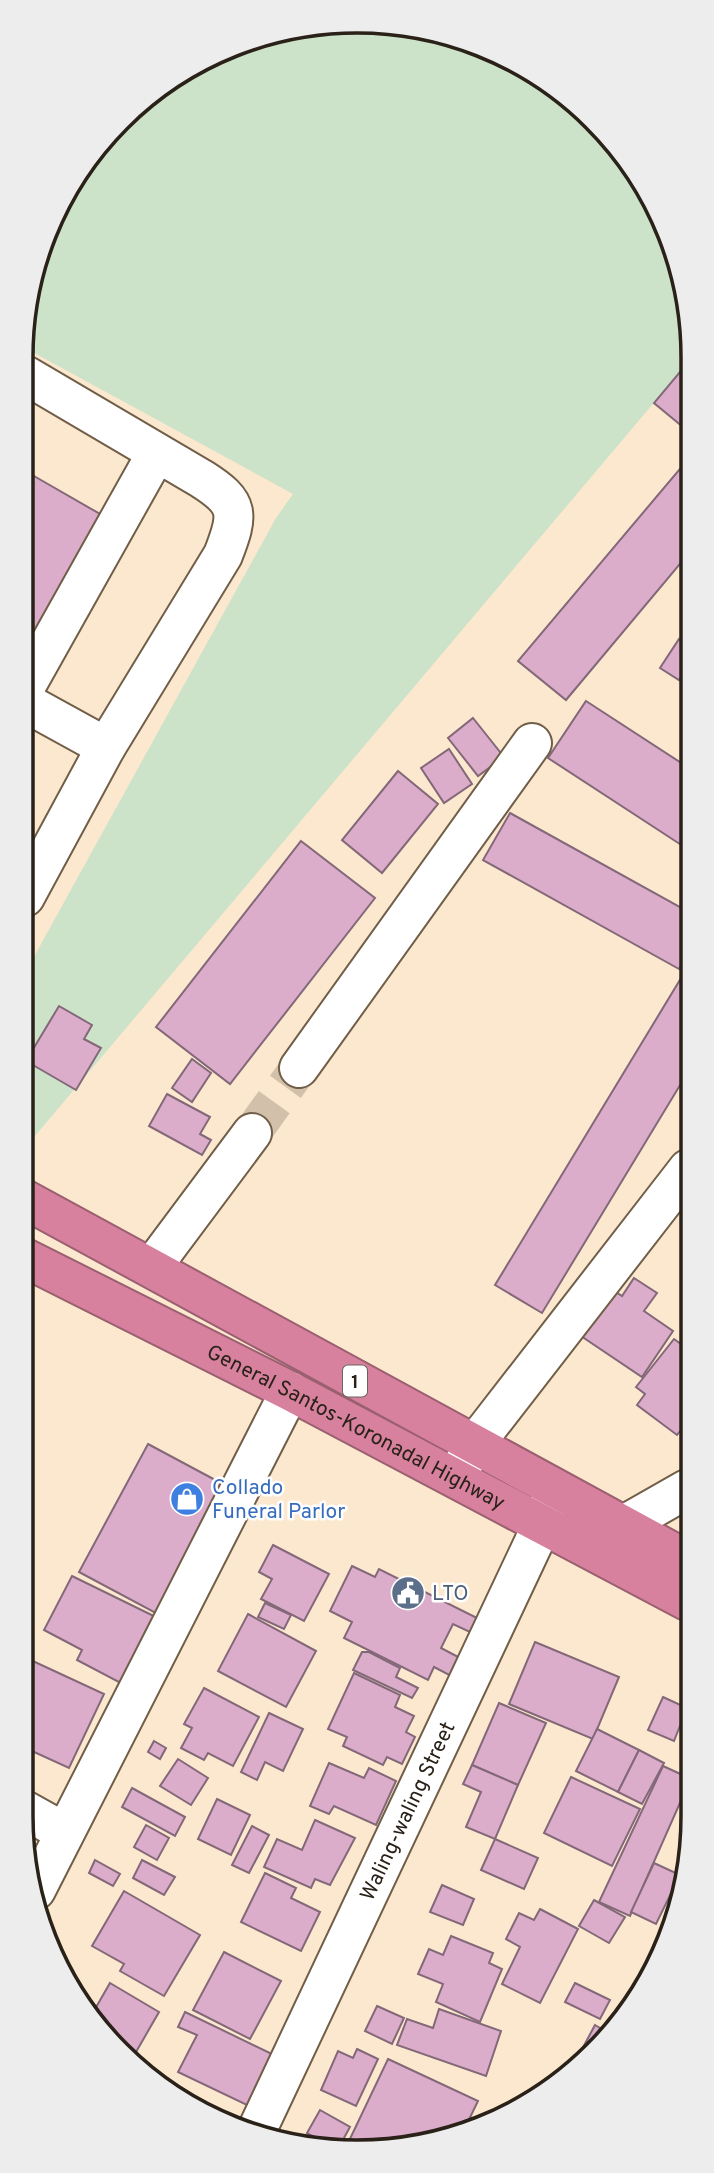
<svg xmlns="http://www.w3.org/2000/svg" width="714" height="2173" viewBox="0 0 714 2173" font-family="Overpass,sans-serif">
	<rect width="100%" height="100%" fill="#fce8ce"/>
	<path fill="#cde3c9" d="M292,27L423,28L525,66L595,120L659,209L690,313V360L24,1149L25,973L276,518L293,494L27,349L28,291L78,170L171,77Z"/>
	<g fill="#dcadca" stroke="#826878" stroke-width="2">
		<path d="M690,360V432H689L654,403Z"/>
		<path d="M690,457V552L566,700L518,661Z"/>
		<path d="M27,472L107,518L26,664Z"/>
		<path d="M679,639L689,646V664L679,680L660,668Z"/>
		<path d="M586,701L689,768V850L548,758Z"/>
		<path d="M473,718L504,757L478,776L448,738Z"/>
		<path d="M449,749L472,784L444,803L421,768Z"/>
		<path d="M398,771L438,804L382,873L342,840Z"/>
		<path d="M510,813L689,912V952L679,969L483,860Z"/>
		<path d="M301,841L375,898L230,1084L156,1027Z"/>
		<path d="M689,965L688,1072L542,1313L495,1285Z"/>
		<path d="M59,1006L92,1025L84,1039L101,1048L76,1090L26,1061Z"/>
		<path d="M192,1059L211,1073L192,1102L172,1088Z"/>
		<path d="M167,1094L210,1117L200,1134L211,1140L202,1155L149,1126Z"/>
		<path d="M634,1278L657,1293L644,1311L673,1331L642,1377L578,1334L610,1288L622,1296Z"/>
		<path d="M674,1339L688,1349V1422L677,1435L637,1405L645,1394L636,1387Z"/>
		<path d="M148,1444L234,1490L165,1618L79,1572Z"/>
		<path d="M273,1545L329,1574L304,1621L261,1599L272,1579L259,1572Z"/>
		<path d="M352,1566L375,1577L379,1569L479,1619L472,1633L453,1624L441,1648L462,1659L453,1677L434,1667L428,1680L344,1638L352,1622L330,1611Z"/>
		<path d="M72,1576L166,1622L132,1689L77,1660L82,1650L44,1630Z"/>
		<path d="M265,1603L291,1615L284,1629L258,1617Z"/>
		<path d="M248,1614L316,1651L286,1707L218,1671Z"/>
		<path d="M535,1642L619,1677L593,1739L509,1704Z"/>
		<path d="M362,1652H369L400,1668L396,1677L418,1688L412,1698L353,1670Z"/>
		<path d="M22,1656L104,1694L69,1768L21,1746Z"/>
		<path d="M354,1673L400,1695L395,1707L414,1716L406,1732L415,1737L402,1764L387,1757L383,1765L343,1746L347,1737L328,1729Z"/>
		<path d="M204,1688L259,1717L233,1766L208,1753L204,1760L181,1748L192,1728L184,1724Z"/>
		<path d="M663,1697L687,1708L674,1741L648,1730Z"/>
		<path d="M499,1703L546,1723L518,1785L472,1765Z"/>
		<path d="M269,1713L303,1729L283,1771L265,1762L257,1780L241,1772Z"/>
		<path d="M597,1729L639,1750L618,1792L576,1771Z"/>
		<path d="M154,1741L166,1748L160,1759L148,1752Z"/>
		<path d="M639,1750L664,1763L642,1804L618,1792Z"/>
		<path d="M178,1759L208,1778L191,1805L160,1786Z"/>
		<path d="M329,1763L364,1778L369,1768L396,1781L376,1825L334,1806L329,1814L310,1806Z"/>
		<path d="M472,1765L518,1785L495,1839L466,1827L481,1792L463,1784Z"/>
		<path d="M663,1766L687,1777V1787L630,1916L599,1902Z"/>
		<path d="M571,1777L640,1809L612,1866L544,1833Z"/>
		<path d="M132,1788L185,1817L175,1836L122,1807Z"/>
		<path d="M217,1799L250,1815L231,1855L198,1839Z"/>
		<path d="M315,1820L355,1838L330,1885L315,1879L311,1888L264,1867L277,1839L302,1850Z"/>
		<path d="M146,1825L169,1838L157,1860L134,1847Z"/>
		<path d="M252,1826L269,1835L249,1873L232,1865Z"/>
		<path d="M495,1839L538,1858L524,1889L481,1870Z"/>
		<path d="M27,1845L42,1854L32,1871Z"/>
		<path d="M95,1860L120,1874L113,1886L89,1873Z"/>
		<path d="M142,1860L175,1877L164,1895L133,1878Z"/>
		<path d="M654,1863L680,1875L656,1924L631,1912Z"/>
		<path d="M265,1873L296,1888L291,1898L320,1912L301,1951L241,1922Z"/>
		<path d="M442,1885L474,1899L463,1925L430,1912Z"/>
		<path d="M124,1891L200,1935L164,1996L120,1971L124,1964L92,1946Z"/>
		<path d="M594,1900L625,1917L609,1943L579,1926Z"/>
		<path d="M540,1909L578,1929L540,2003L502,1984L520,1947L506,1939L519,1913L534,1920Z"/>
		<path d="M451,1936L493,1953L489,1963L502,1969L480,2022L436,2002L443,1984L418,1974L429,1949L443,1955Z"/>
		<path d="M224,1952L281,1981L250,2039L193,2010Z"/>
		<path d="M110,1983L159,2012L132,2059L105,2038L91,2016Z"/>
		<path d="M575,1983L610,2000L600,2019L565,2002Z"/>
		<path d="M377,2006L404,2018L392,2044L365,2031Z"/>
		<path d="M439,2009L501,2031L486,2076L397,2045L407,2019L433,2028Z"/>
		<path d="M185,2012L274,2055L249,2106L178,2072L197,2035L178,2027Z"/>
		<path d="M595,2025L607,2032L573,2066Z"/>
		<path d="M357,2049L378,2059L356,2106L321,2090L338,2051L353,2058Z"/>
		<path d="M388,2059L478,2101L463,2132L444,2141L355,2146L348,2143Z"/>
		<path d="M320,2110L350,2127L339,2147L334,2148L307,2133Z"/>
	</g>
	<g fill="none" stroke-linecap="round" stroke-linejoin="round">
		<path stroke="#d2c0aa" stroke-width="38" stroke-dasharray="38 19" stroke-linecap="butt" d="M252,1133L299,1068"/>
		<g stroke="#705e48" stroke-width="42">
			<g id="minor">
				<path d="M26,686L156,454"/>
				<path d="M26,703L106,747"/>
				<path d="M25,897L106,747L223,555C239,514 240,503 202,479L27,376"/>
				<path d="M299,1068L532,743"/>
				<path d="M152,1267L252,1133"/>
				<path d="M459,1471L474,1445L688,1169"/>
				<path d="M622,1526L687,1489"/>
				<path d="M21,1808L64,1832"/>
				<path d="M36,1890L290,1391"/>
				<path id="s1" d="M256,2132L542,1525L553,1492"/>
			</g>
		</g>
		<g stroke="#9a6070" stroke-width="42">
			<g id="highway">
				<path d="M24,1199L687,1560"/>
				<path id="s2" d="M23,1257L290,1391L687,1601"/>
			</g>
		</g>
		<use href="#minor" stroke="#fff" stroke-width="38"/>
		<use href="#highway" stroke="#d7819f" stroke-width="38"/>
	</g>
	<defs>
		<g id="shop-disc" transform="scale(1.75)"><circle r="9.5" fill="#3f7fe0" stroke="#fff"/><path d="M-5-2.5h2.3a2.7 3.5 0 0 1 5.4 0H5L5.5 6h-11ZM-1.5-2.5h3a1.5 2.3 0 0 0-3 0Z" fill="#fff"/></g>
		<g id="civic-disc" transform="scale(1.75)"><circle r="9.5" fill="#5c6f8a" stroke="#fff"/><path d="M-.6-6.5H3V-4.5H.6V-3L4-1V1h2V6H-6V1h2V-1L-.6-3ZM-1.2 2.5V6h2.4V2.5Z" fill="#fff"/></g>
	</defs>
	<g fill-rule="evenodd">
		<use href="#shop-disc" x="187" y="1499"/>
		<use href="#civic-disc" x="408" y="1593"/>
	</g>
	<g text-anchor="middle" stroke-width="5" stroke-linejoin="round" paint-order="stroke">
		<rect fill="#fff" stroke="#6a645e" stroke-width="2" x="343" y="1365.5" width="24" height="31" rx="5"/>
		<g font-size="19" font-weight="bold" fill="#2a2219">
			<text x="355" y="1388">1</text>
		</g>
		<g font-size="21" fill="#2a2219" stroke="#fff">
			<text dy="7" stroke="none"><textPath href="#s2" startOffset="374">General Santos-Koronadal Highway</textPath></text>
			<text dy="7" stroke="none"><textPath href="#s1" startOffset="355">Waling-waling Street</textPath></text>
		</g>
		<g font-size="21" fill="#366cbe" stroke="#fff" text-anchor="start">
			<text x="212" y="1494">Collado<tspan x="212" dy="24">Funeral Parlor</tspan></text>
		</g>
		<g font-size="21" fill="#4e5e75" stroke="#fff" text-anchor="start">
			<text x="432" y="1600">LTO</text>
		</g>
	</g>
	<path d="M0 0H714V2173H0ZM357 33H357A324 324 0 0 1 681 357V1816A324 324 0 0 1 357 2140H357A324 324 0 0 1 33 1816V357A324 324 0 0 1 357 33Z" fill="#eeeded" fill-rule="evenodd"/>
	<path fill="none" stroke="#2a2219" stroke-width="3.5" d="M357 33H357A324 324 0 0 1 681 357V1816A324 324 0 0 1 357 2140H357A324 324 0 0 1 33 1816V357A324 324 0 0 1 357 33Z"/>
</svg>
